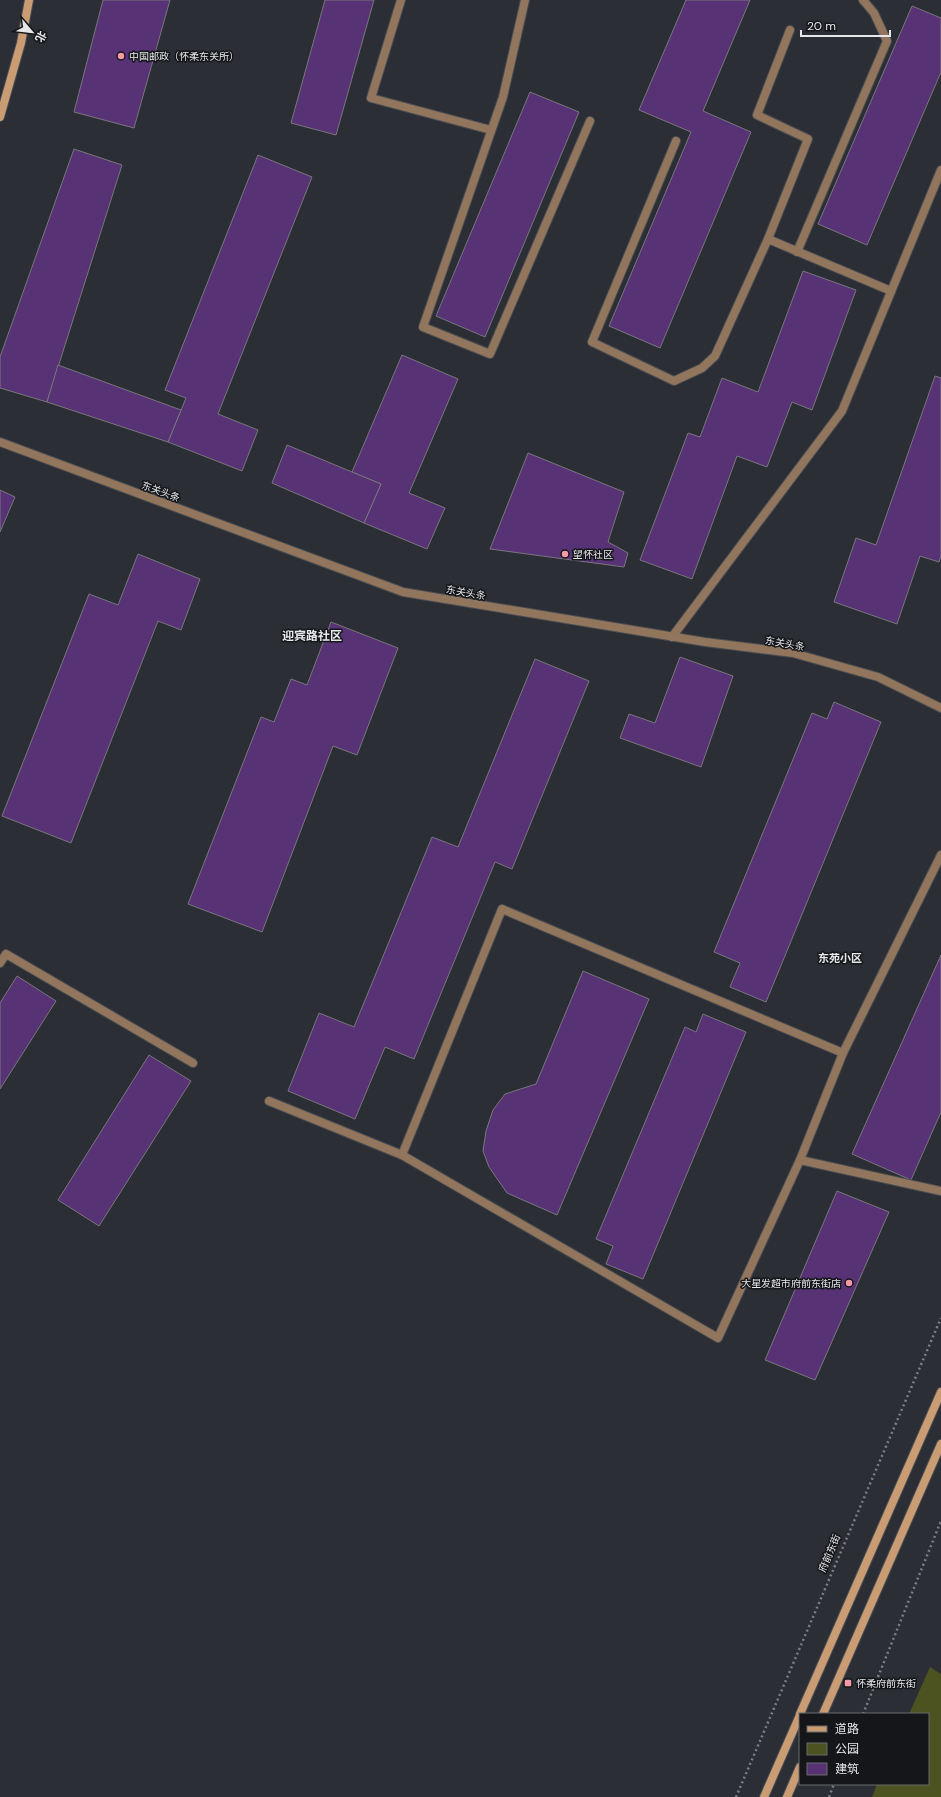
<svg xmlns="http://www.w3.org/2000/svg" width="941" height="1797" viewBox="0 0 941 1797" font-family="'DM Sans','Noto Sans SC',sans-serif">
	<rect width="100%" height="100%" fill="#2b2e34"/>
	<path fill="#4c5220" d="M930,1667L941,1674V1797H872L877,1784H928V1714H909Z"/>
	<g fill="#573376" stroke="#79767d">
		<path d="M103,0H170L134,128L74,112Z"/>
		<path d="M325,0H374L336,135L291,123Z"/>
		<path d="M686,0H750L703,111L751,132L660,348L609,326L691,132L639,110Z"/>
		<path d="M912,6L941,18V72L867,245L818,224Z"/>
		<path d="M530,92L579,112L485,337L436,316Z"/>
		<path d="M74,149L122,165L47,402L0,388V357Z"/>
		<path d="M258,155L312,177L218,414L258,430L242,471L168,442L186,398L165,390Z"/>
		<path d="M803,271L856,290L812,410L792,402L767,467L737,456L692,579L640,560L688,433L700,437L722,378L758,392Z"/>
		<path d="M402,355L458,379L409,493L445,508L427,549L364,523L381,484L352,472Z"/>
		<path d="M58,365L181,410L168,442L47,402Z"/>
		<path d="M935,376L941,378V556L939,562L920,556L897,624L834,602L856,538L876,545Z"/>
		<path d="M287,445L381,484L364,523L272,483Z"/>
		<path d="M528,453L624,492L608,542L628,553L624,567L490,549Z"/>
		<path d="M0,490L15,497L0,532Z"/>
		<path d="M138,554L200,579L181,630L158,621L71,843L2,816L89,594L118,605Z"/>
		<path d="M331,622L398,648L357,755L333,746L262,932L188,904L261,717L274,722L291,679L307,685Z"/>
		<path d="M680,657L733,676L701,767L620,738L629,714L655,723Z"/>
		<path d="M535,659L589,681L512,869L495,862L414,1059L385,1047L355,1119L288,1091L319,1013L354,1027L432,837L458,847Z"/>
		<path d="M834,702L881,722L766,1002L730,987L740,963L714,952L812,713L827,719Z"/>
		<path d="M941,955V1112L911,1180L852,1154Z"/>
		<path d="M583,971L649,999L557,1215L507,1193L489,1167L483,1151L486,1131L493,1110L505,1094L536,1084Z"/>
		<path d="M17,976L56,1001L0,1089V1003Z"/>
		<path d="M703,1014L746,1032L643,1279L606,1264L613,1246L596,1239L685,1027L696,1032Z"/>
		<path d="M149,1055L191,1081L99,1226L58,1200Z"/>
		<path d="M837,1191L889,1212L815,1380L765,1360Z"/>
	</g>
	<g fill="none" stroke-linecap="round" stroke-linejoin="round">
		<g stroke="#494c51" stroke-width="10">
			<g id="lane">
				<path d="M401,0L371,98L491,130"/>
				<path d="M525,0L503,97L423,327L490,354L590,121"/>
				<path d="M790,30L757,115L808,139L768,239L891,291"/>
				<path d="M676,141L592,342L674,381L702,368L715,356L768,239"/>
				<path d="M797,252L887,41L874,13L863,0"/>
				<path d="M672,637L842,411L941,170"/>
				<path d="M0,963L6,954L193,1063"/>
				<path d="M269,1101L402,1155L718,1338L800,1160L843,1053L941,855"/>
				<path d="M402,1155L502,909L843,1053"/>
				<path d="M800,1160L941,1191"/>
			</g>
		</g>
		<g stroke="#494c51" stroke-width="10">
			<path id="street" d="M0,442L403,592L705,642L793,653L878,677L941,708"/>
		</g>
		<g stroke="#494c51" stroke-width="10">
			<g id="secondary">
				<path d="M0,117L21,43L29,0"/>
				<path d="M800,1714L941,1392"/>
				<path d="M823,1714L941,1444"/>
				<path d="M764,1797L800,1715"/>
				<path d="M787,1797L800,1767"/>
			</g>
		</g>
		<g stroke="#7c7f84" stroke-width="2.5" stroke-dasharray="2 3" stroke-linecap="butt">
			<path d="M863,1714L941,1521"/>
			<path d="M736,1797L941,1318"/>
			<path d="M829,1797L834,1784"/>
		</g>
		<use href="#lane" stroke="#91755c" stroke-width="8"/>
		<use href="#street" stroke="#91755c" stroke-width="8"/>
		<use href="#secondary" stroke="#c99c73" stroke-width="8"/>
	</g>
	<g fill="#f49aa6" stroke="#151619" stroke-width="1.5">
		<circle cx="121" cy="56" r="4"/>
		<circle cx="565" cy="554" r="4"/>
		<circle cx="849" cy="1283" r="4"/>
		<rect x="844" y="1679" width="8" height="8" rx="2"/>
	</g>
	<g text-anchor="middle" stroke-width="3" stroke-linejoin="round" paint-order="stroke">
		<g font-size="10" fill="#e5e7ea" stroke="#151619" text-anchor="start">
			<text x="129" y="60">中国邮政（怀柔东关所）</text>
			<text x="573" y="558">望怀社区</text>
			<text x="841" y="1287" text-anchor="end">大星发超市府前东街店</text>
			<text x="856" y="1687">怀柔府前东街</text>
		</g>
		<g font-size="10" fill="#e5e7ea" stroke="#151619">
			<text transform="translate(161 491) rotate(20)" y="4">东关头条</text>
			<text transform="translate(466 592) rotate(10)" y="4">东关头条</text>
			<text transform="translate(785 643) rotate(10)" y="4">东关头条</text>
			<text transform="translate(829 1553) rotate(-67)" y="4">府前东街</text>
		</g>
		<g font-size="11" font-weight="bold" fill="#e5e7ea" stroke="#151619">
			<text x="840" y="962">东苑小区</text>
		</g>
		<g font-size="12" font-weight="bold" fill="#e5e7ea" stroke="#151619">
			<text x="312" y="640">迎宾路社区</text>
		</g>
	</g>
	<rect x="799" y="1713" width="130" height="72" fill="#151619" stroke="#686a6d"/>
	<rect x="807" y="1726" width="20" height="6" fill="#c99c73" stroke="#686a6d"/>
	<text x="835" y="1733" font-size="12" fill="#e5e7ea">道路</text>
	<rect x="807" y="1743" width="20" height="12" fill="#4c5220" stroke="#686a6d"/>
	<text x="835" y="1753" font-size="12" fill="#e5e7ea">公园</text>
	<rect x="807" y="1763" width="20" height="12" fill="#573376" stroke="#686a6d"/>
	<text x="835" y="1773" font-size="12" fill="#e5e7ea">建筑</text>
	<g transform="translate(32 32) rotate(118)" stroke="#151619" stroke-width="3" paint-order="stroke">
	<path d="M0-3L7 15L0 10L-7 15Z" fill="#e5e7ea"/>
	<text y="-6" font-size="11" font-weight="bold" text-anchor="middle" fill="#e5e7ea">北</text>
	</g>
	<path d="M801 30v6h89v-6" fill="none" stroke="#e5e7ea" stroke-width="2"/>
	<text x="807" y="30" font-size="12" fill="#e5e7ea" stroke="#151619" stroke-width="3" paint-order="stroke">20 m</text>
</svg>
